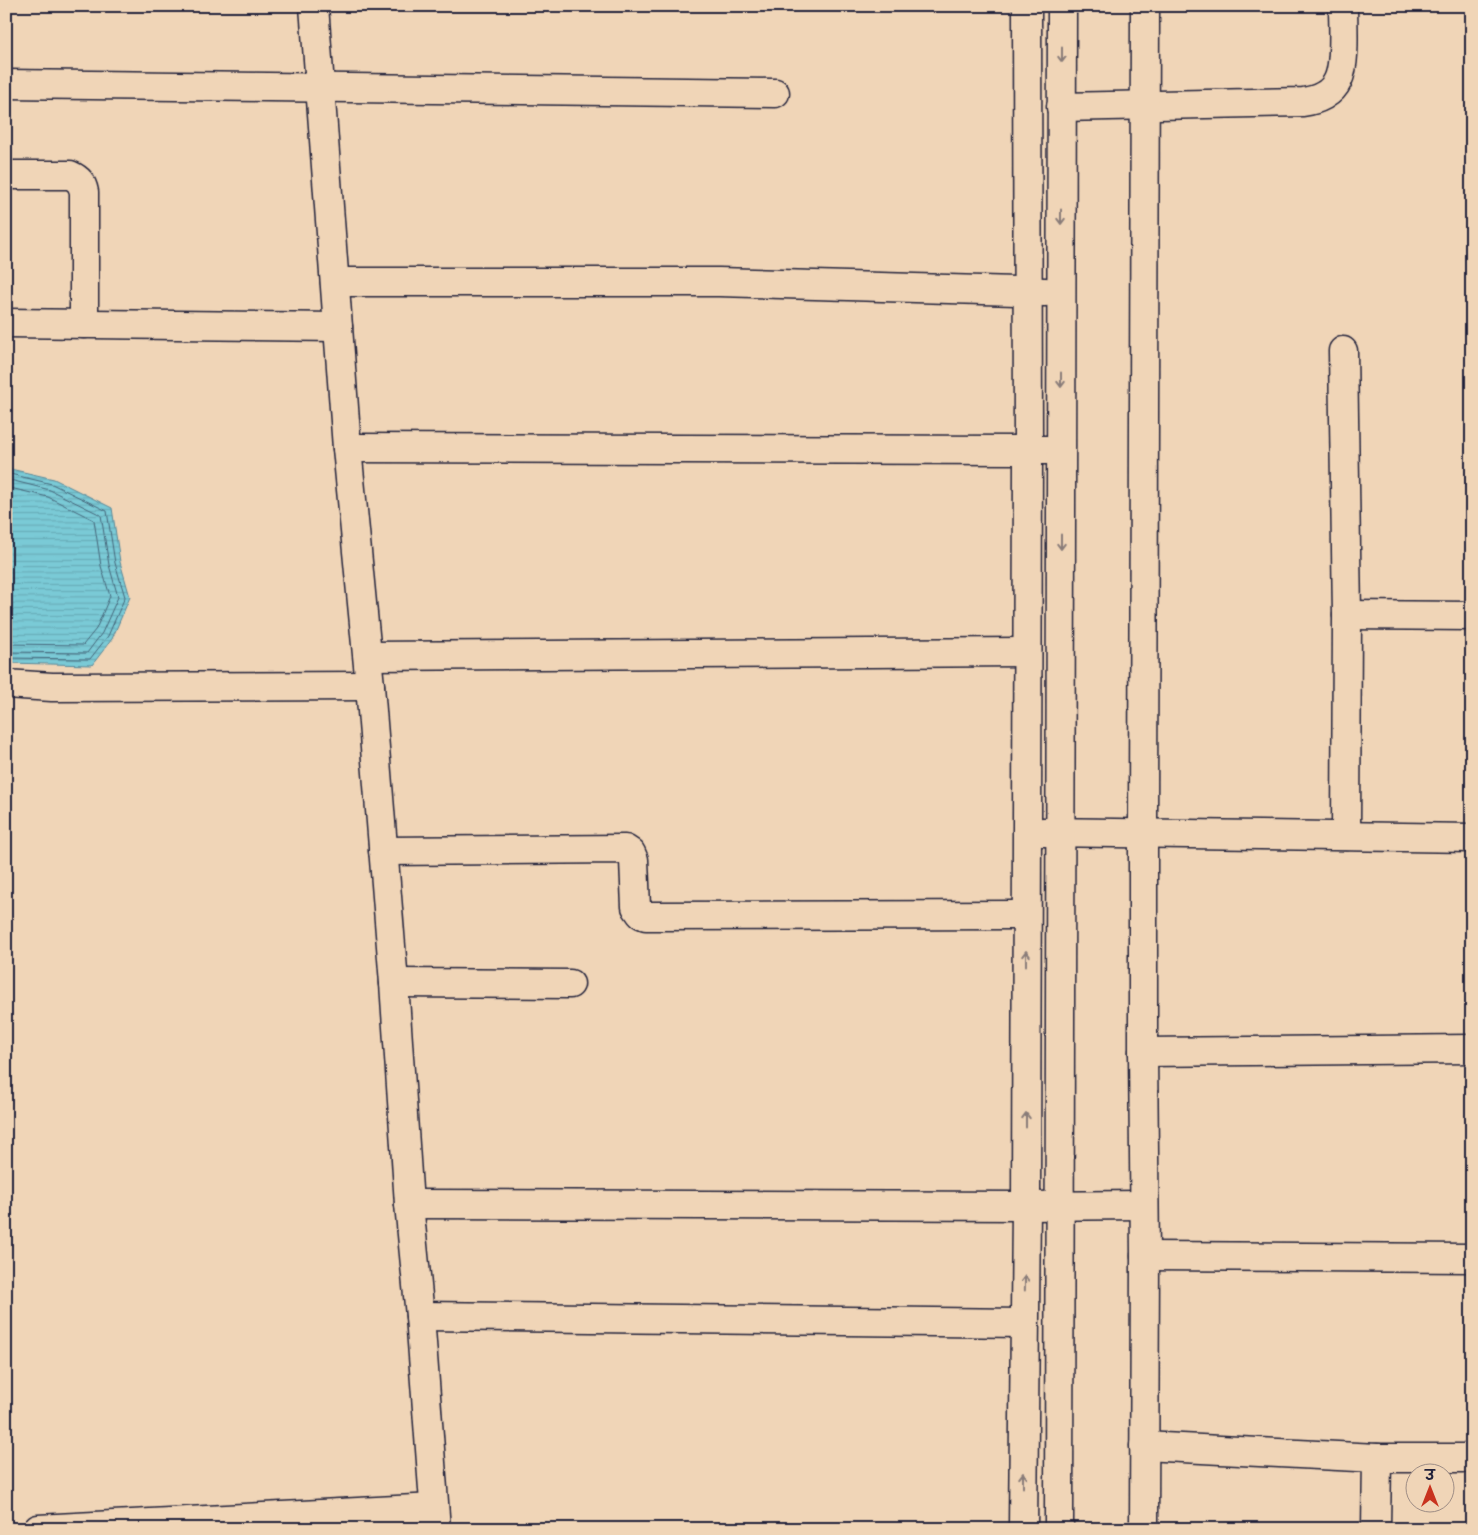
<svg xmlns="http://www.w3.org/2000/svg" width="1478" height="1535" viewBox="0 0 1478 1535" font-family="Delius,'Playpen Sans Deva',sans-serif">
	<defs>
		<pattern id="water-rules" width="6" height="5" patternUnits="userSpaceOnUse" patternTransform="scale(1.25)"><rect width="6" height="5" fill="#7acad6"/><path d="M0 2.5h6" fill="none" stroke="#69adb9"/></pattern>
	</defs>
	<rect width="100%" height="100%" fill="#f0d5b7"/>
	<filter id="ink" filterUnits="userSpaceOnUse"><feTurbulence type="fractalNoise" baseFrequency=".02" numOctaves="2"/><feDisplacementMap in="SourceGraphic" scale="10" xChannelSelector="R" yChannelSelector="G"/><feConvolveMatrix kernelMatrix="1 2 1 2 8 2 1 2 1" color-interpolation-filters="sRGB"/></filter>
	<g filter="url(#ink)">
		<path fill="url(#water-rules)" stroke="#578798" d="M6,468L54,479L112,508L120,562L130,597L112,639L92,665L6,663Z"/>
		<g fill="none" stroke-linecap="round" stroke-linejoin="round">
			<g stroke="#456579" stroke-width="1">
				<path d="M6,473L52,484L107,511L115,563L125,597L108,636L90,659L6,658"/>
				<path d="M6,479L50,490L101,515L109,565L118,597L102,633L87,653L6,652"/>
				<path d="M6,487L48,497L94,520L101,566L110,596L96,629L83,645L6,644"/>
			</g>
			<g stroke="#22223b" stroke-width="31">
				<g id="minor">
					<path d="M314,6L338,327L347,448L370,686L394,983L409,1204L420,1316L436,1529"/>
					<path d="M6,84C263,86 519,91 775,93"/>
					<path d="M1061,107L1303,102C1317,100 1332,94 1338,80C1346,63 1343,26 1343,6"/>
					<path d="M6,175H70C79,179 82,183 84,192V324"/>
					<path d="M335,282H719L1045,292"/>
					<path d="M6,323L338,327"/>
					<path d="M1343,351L1347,615L1346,836"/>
					<path d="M347,448L1046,450"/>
					<path d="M1347,615L1472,616"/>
					<path d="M368,656L1027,652"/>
					<path d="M6,684L52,687L370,686"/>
					<path d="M1043,832L1472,838"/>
					<path d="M383,851L625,849L631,853L634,860L636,907L641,914L646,916L1026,915"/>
					<path d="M394,983L570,984"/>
					<path d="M1143,1052L1472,1049"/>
					<path d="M409,1204L1026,1206L1144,1205"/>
					<path d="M1145,1256L1472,1258"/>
					<path d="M420,1316L1024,1323"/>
					<path d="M1144,1446L1377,1458H1472"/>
					<path d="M38,1529L434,1508"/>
					<path d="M1023,1529L1026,1206L1028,450L1027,6"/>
					<path d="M1059,1529L1062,6"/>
					<path d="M1144,1529L1145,1256L1143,1052V832L1145,6"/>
					<path d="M1376,1529L1377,1458"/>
				</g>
			</g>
			<use href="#minor" stroke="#f0d5b7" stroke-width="28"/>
		</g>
		<defs><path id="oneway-shaft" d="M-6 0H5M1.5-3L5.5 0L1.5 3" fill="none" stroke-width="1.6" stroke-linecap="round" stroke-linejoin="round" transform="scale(1.25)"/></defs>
		<g stroke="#897c79">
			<use href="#oneway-shaft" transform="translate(1062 55) rotate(90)"/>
			<use href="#oneway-shaft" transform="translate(1061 217) rotate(90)"/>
			<use href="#oneway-shaft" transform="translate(1061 380) rotate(90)"/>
			<use href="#oneway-shaft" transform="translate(1061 542) rotate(90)"/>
			<use href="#oneway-shaft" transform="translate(1026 958) rotate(-90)"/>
			<use href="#oneway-shaft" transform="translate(1026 1120) rotate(-90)"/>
			<use href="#oneway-shaft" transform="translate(1025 1283) rotate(-89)"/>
			<use href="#oneway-shaft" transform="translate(1023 1480) rotate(-90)"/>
		</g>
	</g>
	<rect width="1478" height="1535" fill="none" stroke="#f0d5b7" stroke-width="25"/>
	<rect x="12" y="12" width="1453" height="1510" fill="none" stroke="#22223b" stroke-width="2" filter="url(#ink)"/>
	<g transform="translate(1430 1488)"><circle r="24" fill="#f0d5b7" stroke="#9e8d85"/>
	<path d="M0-4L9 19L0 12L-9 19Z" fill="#c8321e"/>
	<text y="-8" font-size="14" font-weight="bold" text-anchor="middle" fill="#22223b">उ</text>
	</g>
</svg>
